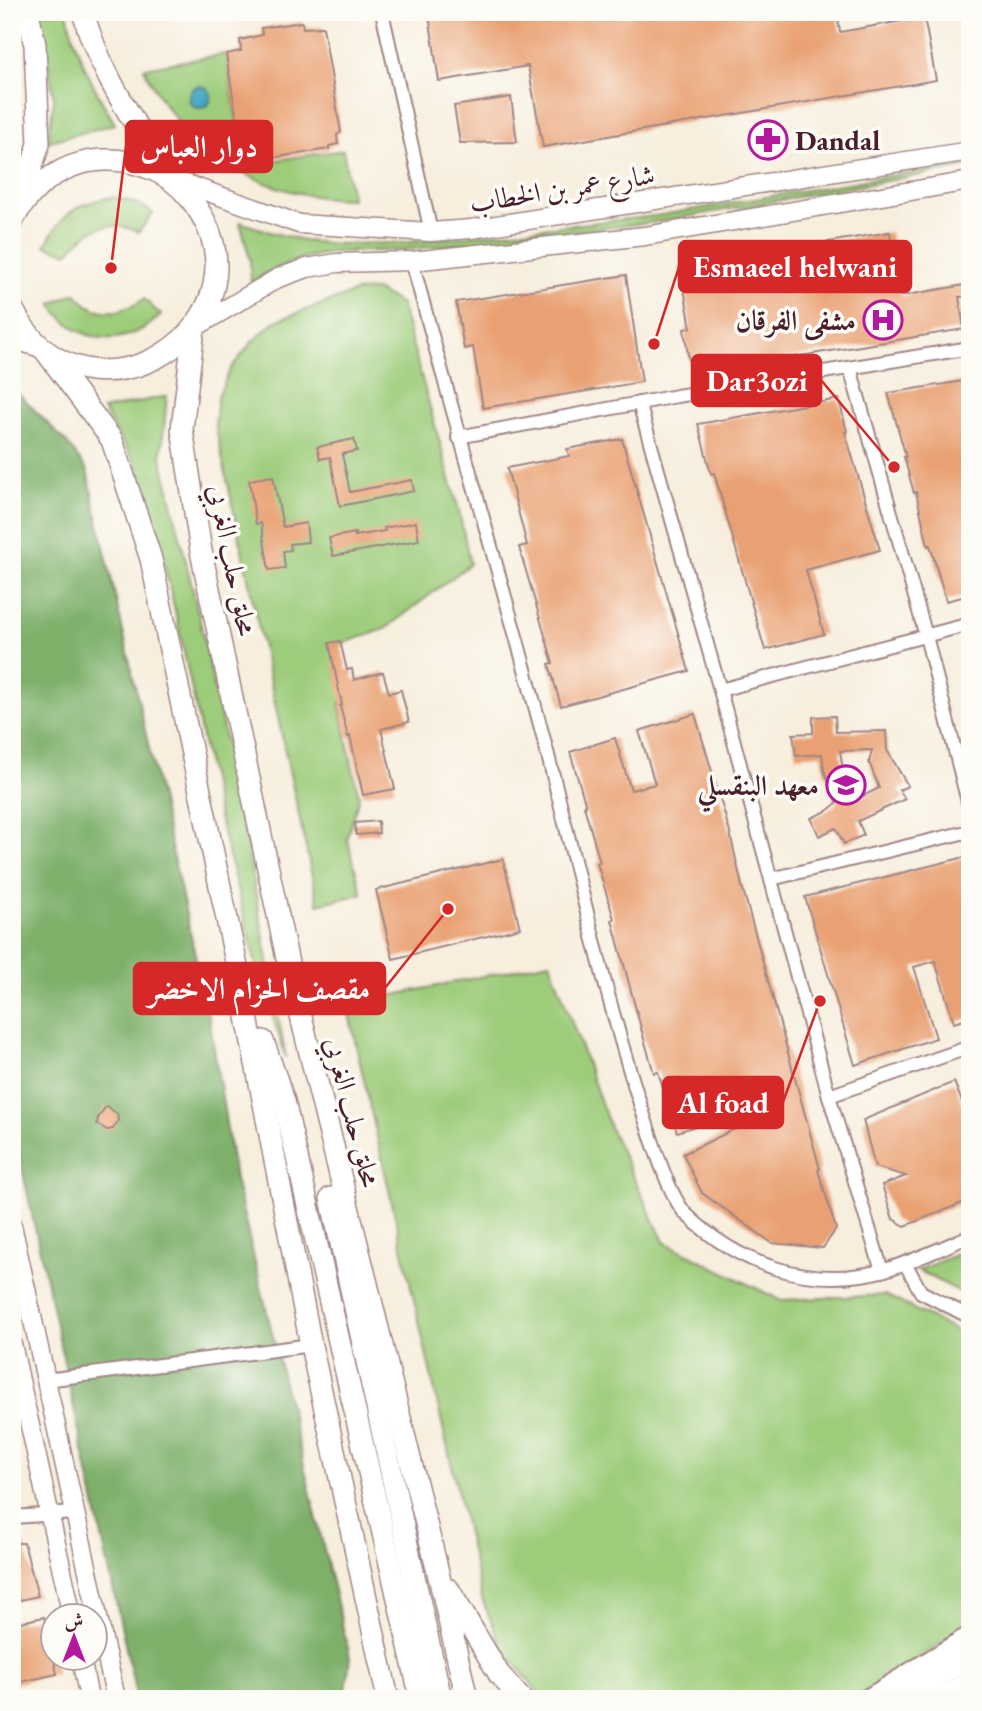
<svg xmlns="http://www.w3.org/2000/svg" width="982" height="1711" viewBox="0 0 982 1711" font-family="'EB Garamond',Amiri,serif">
	<rect width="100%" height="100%" fill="#fdfcf7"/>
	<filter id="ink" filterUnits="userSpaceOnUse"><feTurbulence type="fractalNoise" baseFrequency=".0143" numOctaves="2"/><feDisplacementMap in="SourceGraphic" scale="14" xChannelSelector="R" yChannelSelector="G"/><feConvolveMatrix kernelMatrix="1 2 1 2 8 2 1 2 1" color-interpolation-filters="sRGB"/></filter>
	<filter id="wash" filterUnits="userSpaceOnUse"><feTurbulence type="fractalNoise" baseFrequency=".00686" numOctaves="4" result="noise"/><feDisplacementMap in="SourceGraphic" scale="28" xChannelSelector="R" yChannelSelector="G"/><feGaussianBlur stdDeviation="1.57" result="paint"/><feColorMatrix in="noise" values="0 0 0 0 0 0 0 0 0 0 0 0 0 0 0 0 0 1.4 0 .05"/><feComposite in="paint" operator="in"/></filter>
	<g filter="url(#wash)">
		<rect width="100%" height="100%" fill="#f7eedd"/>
		<g fill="#9dcc7a" stroke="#747652" stroke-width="2">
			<path d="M39,12H67C75,53 94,89 115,124L48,142L54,98Z"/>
			<path d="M226,54L244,165L343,150L352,199C263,199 181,150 144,68Z"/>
			<path d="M970,162V166L657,222L403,250L336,252L302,258L273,270L251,282L250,260L240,222L273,233L306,241L336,244L402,243L656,216Z"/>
			<path d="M111,197C127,200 140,203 153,213L139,232C107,219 89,227 68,253L45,246C61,214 77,203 111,197Z"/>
			<path d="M376,290L401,304L459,511L470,564L385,629L335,646L347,700L339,704L359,797L347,838L362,894L318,904L215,424L218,396L231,368L253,341L275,321L358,291Z"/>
			<path d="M76,293C94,318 121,315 144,299L161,315C125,349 79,346 51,304Z"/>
			<path d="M167,396L161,457L198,612L239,803L286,1058L256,965L218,813L175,610L149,499L136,464L103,410Z"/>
			<path d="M550,962L611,1130L664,1242L780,1300L886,1295L970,1338V1625L853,1699H546L540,1694L503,1650L482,1599L347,1005Z"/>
			<path d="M970,1249V1297L918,1270Z"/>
		</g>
		<path fill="#7eb06a" stroke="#64684a" stroke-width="2" d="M12,387L67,443L87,470L209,1017L235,1179L350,1657L345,1699H137L12,1122Z"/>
		<circle fill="#42a7c2" stroke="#466376" stroke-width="2" cx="200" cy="97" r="11"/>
		<g id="blocks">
			<g fill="#e9a072" fill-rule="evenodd">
				<path d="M453,12H837L840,32L924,17L936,80L543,147L528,66L439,81L429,16Z"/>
				<path d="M302,22L303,28L323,27L341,132L337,135L338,144L329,146V149L259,160L253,128L239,133L226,54L241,51L240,40L262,35L261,28Z"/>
				<path d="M511,97L517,142L460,143L454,106Z"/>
				<path d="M890,232L901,296L970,284V296L959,297L964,329L691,374L684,329L691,328L680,266Z"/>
				<path d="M626,275L642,382L483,408L473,347L464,349L456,302Z"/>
				<path d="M970,380V435L964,436L970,458V595L946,601L930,545L928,546L916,492L914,493L904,457H906L888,393Z"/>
				<path d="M839,399L847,432H845L880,550L806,570L824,634L765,650L714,473L711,474L698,424Z"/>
				<path d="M354,439L357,451L342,454L350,492L412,480L414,491L340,506L330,457L320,459L317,447Z"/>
				<path d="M622,439L689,671L561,706L549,664L553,663L519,547L527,545L507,468L569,456L567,449Z"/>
				<path d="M273,476L283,527L306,523L308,542L290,544L291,550L283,551L285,568L269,570L261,523L256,524L249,480Z"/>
				<path d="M416,522L419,540L333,556L329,538L355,533V536L385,531L384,528Z"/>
				<path d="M340,641L347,670L352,669L354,680L383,672L389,693L401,690L409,722L381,729L395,789L363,795L350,736L348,737L340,706L342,705L329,643Z"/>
				<path d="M695,714L729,829L742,886L820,1169L818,1170L836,1229L823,1248L772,1243L702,1193L683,1154L758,1118L754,1108L677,1132L658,1072L654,1073L642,1032L612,920L614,919L597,863L600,862L584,806H586L570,752L615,738L631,790L655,784L639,731Z"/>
				<path d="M835,716L836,732L886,731L887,750L908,786L899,790L905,799L858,821L864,835L844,844L836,828L819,836L811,818L827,811L837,803L824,770L822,754L796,756L793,734L813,733V717ZM872,750L869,762L879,788L855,800L843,769L840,751Z"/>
				<path d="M378,821L379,833L356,835L355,823Z"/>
				<path d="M965,857L970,878V1018L954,1023L935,961L914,967L936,1038L855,1065L805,897Z"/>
				<path d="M503,859L520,928L393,959L376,890Z"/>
				<path d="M954,1082L970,1121V1200L905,1226L893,1219L882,1185L906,1176L875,1167L863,1120Z"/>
				<path d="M106,1106L117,1114L118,1121L113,1129L107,1130L97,1124L98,1118Z"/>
				<path d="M12,1543H24L38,1596L12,1602Z"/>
				<path d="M44,1617L57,1674L12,1684V1624Z"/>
			</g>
		</g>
	</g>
	<g filter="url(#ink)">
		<use href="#blocks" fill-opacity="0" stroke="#a08684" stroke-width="2"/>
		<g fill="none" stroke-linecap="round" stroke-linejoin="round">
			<g stroke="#a08684" stroke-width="16">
				<g id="street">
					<path d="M382,12L431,232"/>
					<path d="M412,261C454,421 502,580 544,740C577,867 604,995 645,1119C653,1142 670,1199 687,1215C740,1266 812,1290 885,1270C914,1261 942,1248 970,1236"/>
					<path d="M850,368L926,636L970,810"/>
					<path d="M639,403L720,690L829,1096L882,1271"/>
					<path d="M458,437L677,396L970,348"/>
					<path d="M720,690L970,624"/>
					<path d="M771,879L970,831"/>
					<path d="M829,1096L970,1047"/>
					<path d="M905,1263L921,1292L970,1317"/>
					<path d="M46,1380L311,1345"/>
					<path d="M12,1517L75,1513"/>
				</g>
			</g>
			<g stroke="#a08684" stroke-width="21">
				<g id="secondary">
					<path d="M172,179L299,224L431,232L471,229L970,151"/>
					<path d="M194,328L278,278L307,268L337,263L412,261L645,236L970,181"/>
					<path d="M12,339L44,349"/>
					<path d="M12,1225L116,1699"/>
					<path d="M12,1344L72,1616"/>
					<path d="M81,1658L89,1699"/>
				</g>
			</g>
			<g stroke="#a08684" stroke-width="23">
				<path id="primary" d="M868,1699L970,1636"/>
			</g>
			<g stroke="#a08684" stroke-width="24">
				<g id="highway">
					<path d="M83,12C99,72 136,124 168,177"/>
					<path d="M20,202L39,144L35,45L28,12"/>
					<path d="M12,222C30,186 64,161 104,160C136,159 169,172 189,197C289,320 84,452 12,308"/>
					<path d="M194,328L182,429L201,551L289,968L438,1572L467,1699"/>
					<path d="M44,349L112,440L151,559L239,976L311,1345L388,1699"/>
					<path d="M263,1041L284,1101L421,1699"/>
					<path d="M331,1198L441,1699"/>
					<path d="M449,1590L499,1674L521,1699"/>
					<path d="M903,1699L970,1656"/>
					<path d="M941,1699L970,1681"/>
				</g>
			</g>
			<use href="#street" stroke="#fff" stroke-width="12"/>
			<use href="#secondary" stroke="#fff" stroke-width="18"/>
			<use href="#primary" stroke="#fff" stroke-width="19"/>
			<use href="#highway" stroke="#fff" stroke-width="21"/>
		</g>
	</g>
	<defs>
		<g id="pharmacy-ring" transform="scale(2.0125)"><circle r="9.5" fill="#fdfcf7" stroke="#b5179e" stroke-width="1.5"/><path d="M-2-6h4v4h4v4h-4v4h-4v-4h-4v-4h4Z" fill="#b5179e"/></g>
		<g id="hospital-ring" transform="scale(2.0125)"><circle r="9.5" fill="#fdfcf7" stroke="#b5179e" stroke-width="1.5"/><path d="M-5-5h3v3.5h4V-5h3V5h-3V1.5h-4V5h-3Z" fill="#b5179e"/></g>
		<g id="school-ring" transform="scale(2.0125)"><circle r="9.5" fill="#fdfcf7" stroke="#b5179e" stroke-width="1.5"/><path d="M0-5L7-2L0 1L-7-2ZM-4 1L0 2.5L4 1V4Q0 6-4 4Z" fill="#b5179e"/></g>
	</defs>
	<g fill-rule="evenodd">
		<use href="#pharmacy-ring" x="768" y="140"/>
		<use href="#hospital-ring" x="883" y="320"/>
		<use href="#school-ring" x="846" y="785"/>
	</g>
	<g text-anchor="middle" stroke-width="7" stroke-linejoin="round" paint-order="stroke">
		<g font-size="28" font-weight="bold" fill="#4a1f2b" stroke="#fdfcf7" text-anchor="end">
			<text x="795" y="150" text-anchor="start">Dandal</text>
			<text x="856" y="330">مشفى الفرقان</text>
			<text x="819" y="795">معهد البنقسلي</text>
		</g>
		<g font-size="28" fill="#4a1f2b" stroke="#fdfcf7">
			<text transform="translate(562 188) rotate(-9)" y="10">شارع عمر بن الخطاب</text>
			<text transform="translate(233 560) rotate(79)" y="10">محلق حلب الغربي</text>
			<text transform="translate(353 1112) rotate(76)" y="10">محلق حلب الغربي</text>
		</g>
	</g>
	<path fill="none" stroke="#d62828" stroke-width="2.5" d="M111 268L126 146M654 344L679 267M894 467L821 380M448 909L385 988M820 1001L783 1102"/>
	<g fill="#d62828" stroke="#fdfcf7" stroke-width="2.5">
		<circle cx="111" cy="268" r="7"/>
		<circle cx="654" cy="344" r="7"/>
		<circle cx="894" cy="467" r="7"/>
		<circle cx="448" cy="909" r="7"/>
		<circle cx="820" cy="1001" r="7"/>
	</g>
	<g fill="#d62828" stroke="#d62828" stroke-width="2.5">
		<rect x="126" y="121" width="146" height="51" rx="7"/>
		<rect x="679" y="241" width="232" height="51" rx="7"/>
		<rect x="692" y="355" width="129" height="51" rx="7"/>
		<rect x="134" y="963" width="251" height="51" rx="7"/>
		<rect x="663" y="1077" width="120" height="51" rx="7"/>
	</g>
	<g font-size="30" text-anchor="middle" font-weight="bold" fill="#fff">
		<text x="199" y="157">دوار العباس</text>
		<text x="795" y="277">Esmaeel helwani</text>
		<text x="757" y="391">Dar3ozi</text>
		<text x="259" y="999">مقصف الحزام الاخضر</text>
		<text x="723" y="1113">Al foad</text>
	</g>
	<rect width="982" height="1711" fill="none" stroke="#fdfcf7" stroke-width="42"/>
	<g transform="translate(74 1637)"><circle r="33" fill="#fdfcf7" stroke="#b5a4a5" stroke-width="2"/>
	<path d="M0-5L12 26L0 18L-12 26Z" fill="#b5179e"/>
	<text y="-10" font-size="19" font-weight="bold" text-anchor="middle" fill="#4a1f2b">ش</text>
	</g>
</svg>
